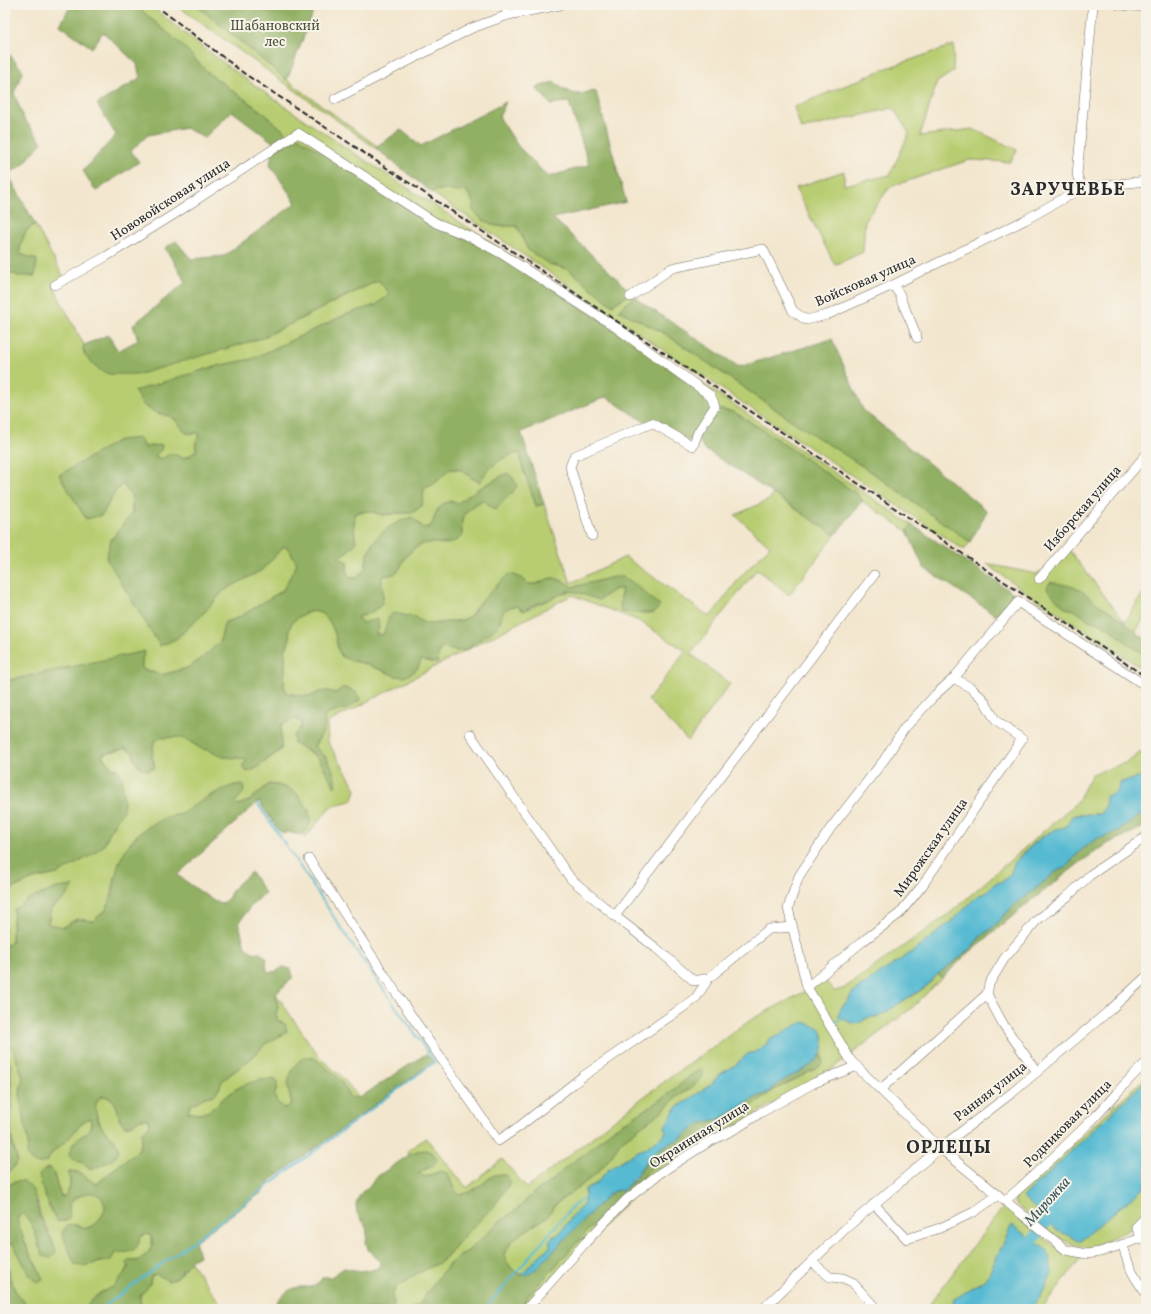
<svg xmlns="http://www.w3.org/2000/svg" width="1151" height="1314" viewBox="0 0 1151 1314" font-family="Vollkorn,serif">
	<rect width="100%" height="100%" fill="#f7f3e8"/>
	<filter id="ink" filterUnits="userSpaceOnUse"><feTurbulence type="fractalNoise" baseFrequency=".025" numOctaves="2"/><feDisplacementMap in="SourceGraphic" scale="8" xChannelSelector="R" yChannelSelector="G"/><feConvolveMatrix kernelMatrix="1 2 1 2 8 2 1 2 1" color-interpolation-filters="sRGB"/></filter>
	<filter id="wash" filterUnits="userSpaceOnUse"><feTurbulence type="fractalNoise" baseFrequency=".012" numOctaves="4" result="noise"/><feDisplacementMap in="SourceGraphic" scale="16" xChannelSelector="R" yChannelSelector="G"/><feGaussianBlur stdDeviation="0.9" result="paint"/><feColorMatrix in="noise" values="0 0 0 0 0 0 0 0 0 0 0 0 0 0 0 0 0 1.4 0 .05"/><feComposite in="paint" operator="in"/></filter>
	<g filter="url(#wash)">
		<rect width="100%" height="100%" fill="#f3e6ce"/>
		<g fill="#b8cd71" stroke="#727c4e">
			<path d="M135,5H150C254,92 371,163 484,238C628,332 769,429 912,525L907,531L862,501L860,496L760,428L734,412L717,409L481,246L485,239L437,221L272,153L274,143L281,142L285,132L265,114L207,72L182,45Z"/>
			<path d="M176,5H196L287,80L377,146V149Z"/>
			<path d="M954,45L953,72L937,82L920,136L973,129L1017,150L1010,162L969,160L890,187L865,220L863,252L835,265L795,188L844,171V185L890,175L909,133L893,108L801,129L794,107L887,68Z"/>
			<path d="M444,189L458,192L466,190L473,202L496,226H517L528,250L549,264L568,268L612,305L632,293L635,296L619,310L664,333L794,422L873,473L970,542L964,550L665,351L431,192Z"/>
			<path d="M35,224L63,276L55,290L84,345L83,348L85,356L203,355L262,338L379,280L390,294L376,305L347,314L252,359L213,367L135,391C140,402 147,410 159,413C165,415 170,415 174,419C179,422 182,429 186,433H199L200,437L196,442V451C180,464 173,453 161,459L155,456L161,450L162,445L144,447L139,438L102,515L115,492L123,484L132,497V513L111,540L200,617L223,591L262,570L284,546L289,549L297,564L283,590L238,618L225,622L220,641L208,653L190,667L162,675L142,669V659L145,652L5,681V271L19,276L37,260L20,254V246L26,231Z"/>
			<path d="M520,453C521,460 522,468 525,475C529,485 533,495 536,506L544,504L571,583L625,557L710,617L741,576L770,546L735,515L769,500L773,494L835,535L789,595L757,569L691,654L730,684L688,741L648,700L686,651L639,621L572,595L327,723L328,742L356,789L353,800L330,807L305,838L304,833L307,830L309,810L297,794L278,785L269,784L249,801L238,805L235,802L237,799L240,796L239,785H235L209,796L182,814L166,817L151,825L137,835L115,878L112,895L106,910L93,921L77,919L63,927L47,924L51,908L64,899L14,910L12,926V943L5,946V892L33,879L57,874L103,846L114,824L118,818L122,787V779L119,771C111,767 106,763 102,754L125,748L133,752L134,760L155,765L152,757L154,741L161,737H178L186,739L200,748L207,750L223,757L239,758L247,760V772L255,769L281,750C282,741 280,734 281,725L295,718L302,722L299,730L305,750C319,756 326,766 331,780L333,771L326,757L314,746C321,734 327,732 323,717L330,713L338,711L357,693L350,689L342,688L336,693L328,691L319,692L312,696H303L287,693L284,686L285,652L290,638L289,630L292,622L298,616L305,613L313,611L321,613L328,619L332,626L335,634L350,660L366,664L396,676L412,673L418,668L421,660L437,663L438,655L441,648H449L457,651L471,647L476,642L483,638L500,621L502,613L508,607L517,606L524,611C529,608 565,592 570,591C579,591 590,597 599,600L613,590L621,588C622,597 619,603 621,612L638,613H654L614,577L574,587L560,580L552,578L536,584H528L522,578L496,585L491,592L479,603L470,616L462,620L430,624L422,623L416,617H408L401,614L388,620L384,635C372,634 364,626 357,617L365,615L380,606L383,591L380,583L382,576L390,575L398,572L405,557L417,546L424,543L433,542L441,544L462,536C462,532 461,525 462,520C464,510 477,503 485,499L496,510L506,497L513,493L507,473L478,489L458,503L450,501L437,510L431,526L424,528L412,517L372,544L366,560V568L357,578H350L347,572V562L337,557L356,543L354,527L355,513L369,511L383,515L398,513H412L422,506L424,488L433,485L450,469L462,470L471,478L486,472L498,460L509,455Z"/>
			<path d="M1069,550L1125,622L1146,588V615L1135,633L1146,640V671L1024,591L987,564L1037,574Z"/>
			<path d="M1146,748V776L1121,782L1118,790L1100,814L1076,815L1073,816L1066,827L1056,829L1051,833L1043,836L1022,854L1015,862L1010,875L1003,881L994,884L985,893L977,896L954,919L915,950L853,992L847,1002L840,1007L857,1024L869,1017H878L905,999L913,996L927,986L938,974L942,978L912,1008L829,1071L659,1170L530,1300L543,1309H520L527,1297L594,1224L651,1169L686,1148L717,1125L746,1110L772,1091L817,1068L823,1063C821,1055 822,1043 824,1036L776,1038L768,1040L767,1044L753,1053H749L734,1066L720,1074L711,1085L676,1108L665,1126L666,1131L664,1135L644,1149L636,1152L607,1171L596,1184L585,1189V1201L583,1205L572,1216L560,1233L557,1235L553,1236L550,1247L537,1258L521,1275C512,1270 506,1264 504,1254L513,1240L519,1235L546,1217L556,1204L596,1174L607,1162L621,1141L662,1111L677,1097L691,1088L684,1081L665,1097L610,1131L592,1148L553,1180L532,1194L520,1207L499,1222L475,1246L468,1251L461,1255L448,1265L418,1306L410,1309H394L392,1295L396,1287L416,1274L439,1263L445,1258L466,1234L495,1205L509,1184L508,1176C491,1170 488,1182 475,1189C471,1192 465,1193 460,1195L454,1189L448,1174L441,1171L425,1177L418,1173L433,1166L417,1151L409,1155L407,1151L426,1138L467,1188L502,1159L527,1188L650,1092L752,1019L806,991L823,978L834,991L843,989L950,913L1077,802L1092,774L1128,762Z"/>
			<path d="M276,994L319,1057L343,1078L359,1098L349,1097L347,1089L317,1060L288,1087L292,1104L285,1108L278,1103L274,1096L277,1088L269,1079C258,1081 246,1084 236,1089C218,1099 212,1120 188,1112L191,1105L205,1097L214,1095L219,1089L222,1081L254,1056L265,1044L287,1032L285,1024L278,1021L276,1014L278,1007Z"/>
			<path d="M5,1036L14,1052L23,1077L20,1093L28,1142V1150L29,1158L35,1163L39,1164L47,1161L52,1153L67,1140L84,1121L91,1118L90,1130L87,1134L76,1141L70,1151V1156C73,1160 76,1160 81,1162C85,1163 88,1168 92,1169C96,1169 111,1160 115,1157L116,1142L102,1128L95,1110L96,1102L102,1096C115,1096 119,1109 119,1120L133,1124L140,1119H148L150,1123L139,1148L134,1155L123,1162L98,1183C86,1182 83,1169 69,1172C68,1177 70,1178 70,1183C71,1188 67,1192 65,1196L61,1197L54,1174L48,1205L57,1221H65L69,1219C70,1215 68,1210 69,1206C70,1200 85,1193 90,1192C94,1192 96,1193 100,1195C102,1198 105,1202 105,1206C106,1215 93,1229 84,1228C81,1228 78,1226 76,1224L79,1265C82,1266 105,1262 108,1260C110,1259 113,1255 115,1253C125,1253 140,1252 139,1238C143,1234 145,1234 150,1235C157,1246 147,1255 137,1261L129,1260C129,1269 126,1272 120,1278C118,1281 117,1284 114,1286C111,1288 109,1289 106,1290C99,1292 87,1302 85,1309H28V1306L17,1294L10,1279L5,1246L12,1242L24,1264L27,1272H40C31,1255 22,1238 17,1220L21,1212C32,1221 37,1234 39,1248L56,1252L51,1237L40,1215L37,1200L15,1182L5,1187V1174L18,1162C14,1149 10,1136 11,1122C11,1111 12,1099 12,1088C10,1070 5,1053 5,1036Z"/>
			<path d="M1146,1077V1080L1024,1196L1079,1241L1146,1186V1211L1129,1230L1094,1246L1091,1248C1070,1247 1055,1236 1039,1224C1031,1217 1023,1211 1015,1203V1197Z"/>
			<path d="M1006,1206C1030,1226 1051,1250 1082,1258L1073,1268L1042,1309H1029L1040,1298L1051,1273L1048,1252L1012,1225L987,1278L955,1299L952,1309H926L999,1212Z"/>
			<path d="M190,1261L224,1309H141L140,1295C147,1289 151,1285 151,1276L157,1274L161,1277L181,1273Z"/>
		</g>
		<g fill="#92b063" stroke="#5e6e47">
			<path d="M71,5H135L182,45L207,72L265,114L285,132L286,139L281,142L274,143L232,111L204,138L186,128L148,135L131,151L139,162L96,191L83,171L116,135L97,104L140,78L137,64L103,32L92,48L60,25Z"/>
			<path d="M196,5H316L287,80Z"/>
			<path d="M5,49L23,71L14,93L24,119L42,142L23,165L8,174L35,224L26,231L20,246V254L37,260L35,276H19L5,271Z"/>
			<path d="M553,82C560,87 571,95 580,94C587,93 590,90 596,92L626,202L553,218L632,293L612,305L568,269L549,264L528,250L517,226H496L483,220L473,211V202L466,190L458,192L444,189L431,192L377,149V146L401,130L421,146L506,102L499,117L518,146L548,177L589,165L569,102L556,103L551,105C548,100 540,93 536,88Z"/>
			<path d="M298,137L446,232L470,240L501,256L612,328L708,397L713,406L690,441L645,422L606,397L521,432L544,504L536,506C533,495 529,486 525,475C522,468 521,460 520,453C502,456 490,465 480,482L471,478L462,470L450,469L433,485L424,488L422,506L411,513H398L383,515L369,511L355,513L354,527L356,543L347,552L338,557L347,562V572L350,578H357L366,568C367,540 387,524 412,517L418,523L424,528L431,526C438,512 438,498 458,503L478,489L507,473L513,478L517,486C512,495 502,500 496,510L489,506L485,499C477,503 464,510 462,520C461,525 462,532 462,536C445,552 437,537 419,546C411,549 406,556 402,564C401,566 399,570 397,572C394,575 387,575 382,576C381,583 382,587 383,595C385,609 368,614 357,617L362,623L378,619L379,628L376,635H383L388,619L393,613C401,614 408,617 416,617C424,625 428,624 439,623C448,622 460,623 469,617C474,613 476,606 480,602C490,593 498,583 509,574C514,575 519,576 524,580C525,580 527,583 529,584C538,586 546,578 553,578C561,579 568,584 574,587L614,577H622L629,580L636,585L660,606L654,613H638L621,612C619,603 622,597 621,588L613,590L599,600L576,592L568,591L546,601L531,606L524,611L517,606C496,609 506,617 496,628C490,635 481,637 475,643C471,646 468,650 462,651C457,652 448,648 441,648L438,655L437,663L421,660L418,668L412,673L404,677L396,676L366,664L350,660L342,657L338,650L335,634L332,626L328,619L321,613L313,611L305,613L292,622L289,630L290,638L285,652V670L284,678V686L287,693L303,696H311L319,692L328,691L336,693L342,688C352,689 356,690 360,700L346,709L330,713L324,717C327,732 321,734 314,746C326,756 337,771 335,787L319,759L313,753L294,744L293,736L299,730L302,723L295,718L281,725C280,734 282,741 281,749L255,769L247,772L242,766L247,760L239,758L223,757L207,750L200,748L186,739L178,737L161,738L154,741L152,757L155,768L147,770C137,767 135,762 133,752L125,748L102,754C105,763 111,767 119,771L122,779L124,803L123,811L114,824L103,846L90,856L57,874L33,879L5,892V681L145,651L142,659V669L162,675L190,667L208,653L220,641L225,622L238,618L283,590L297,564L289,549L284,546L262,570L223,591L200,617L176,639L160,646L106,558L111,540L132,513V497L123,484L115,492L102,515L86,519L59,475L119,440L139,438L144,447L162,445L161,450L155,456L161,459L172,453L183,458L190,456L196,451V443L199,437V433H186L175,419L169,416L157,413L144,406L134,391L213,367L252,359L347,314L376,305L390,294L378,280L262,338L140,374H110L102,372L85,356L83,348L84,345L108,335L118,351L138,340L133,325L186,282L165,248L176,241L191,259L224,256L296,203L270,165L272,153Z"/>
			<path d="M635,296L641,302L739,367L832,339L863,410L987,511L970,542L873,473L794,422L664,333L618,310Z"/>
			<path d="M717,409L734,412L760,428L860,496L862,501L835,535L736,469L704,449L698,438Z"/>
			<path d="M912,525L1019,597L1007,612L996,615L924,568L907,531Z"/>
			<path d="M1050,582C1060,584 1070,585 1080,590C1090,596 1097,606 1109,610L1146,640V655L1129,645L1116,633L1102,624L1089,620L1074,610L1065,608L1048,590L1047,587Z"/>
			<path d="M269,784C277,785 287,787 293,791C297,792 299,797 302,800C311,813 316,823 301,835L287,832L285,834L278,830L259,801L177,875L215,902L223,903L229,897L232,890L251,872L265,893L252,904L243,917L239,924L243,940L246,947L252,952L260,953L267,958L266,966L268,973L277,971L283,967L291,969L293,977L276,994L278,1007L276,1014L278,1021L285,1024L287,1032L265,1044L254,1056L222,1081L219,1089L214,1095L205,1097L191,1105L188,1112C210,1119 215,1103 230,1093C242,1084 262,1077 277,1080V1088L274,1096L278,1103L285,1108L292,1104C291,1099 289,1093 288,1088C287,1078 297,1054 311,1057C318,1059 323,1065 329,1070C338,1077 346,1086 349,1097L359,1098L426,1054L433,1062L274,1178L269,1181L268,1186L261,1193L195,1241L199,1256L190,1261L175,1279L168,1281L157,1274L151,1276C151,1285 147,1289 140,1295L141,1309H85L89,1303L102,1292L113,1287L116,1284L129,1267L127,1263L129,1260L137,1261C147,1255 157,1246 150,1235C145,1234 143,1234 139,1238C140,1252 125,1253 115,1253L111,1260L107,1261L99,1262L83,1266L75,1265L62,1233C69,1220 73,1225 83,1228C91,1230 101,1219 104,1212C106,1208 105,1205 103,1201C97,1187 77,1193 70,1204C67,1208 71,1214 69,1219L65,1221H57L55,1218L44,1194L39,1175L45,1169L49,1168L52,1170L61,1197L65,1196C67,1192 71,1188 70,1183C70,1178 68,1177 69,1172C84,1169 85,1182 98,1183C105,1178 111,1171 118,1166C132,1155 143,1153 142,1132L149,1127L150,1123L148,1119H140L133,1124L125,1126C114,1118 122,1097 102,1096C91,1103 96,1118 102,1127C107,1136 117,1140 119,1150L115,1157L112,1160L93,1169L89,1168L84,1163L72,1159L69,1155C70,1151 71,1147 74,1143C82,1132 92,1137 91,1118L84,1121L67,1140L52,1153L47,1161L39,1164L35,1163L29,1158L27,1154L28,1142L20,1093L23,1077L14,1052L5,1036V946L12,942L14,910L27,900L57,888L74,886L64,899L51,908L48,924L63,927L77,919L93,921L106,910L112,895L115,878L119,862L127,847L137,835L151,825L166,817L182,814L195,804L224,789L235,785H243L244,789L243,793L235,802L238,805L249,801Z"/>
			<path d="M1146,811V826L1109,843L1082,861L1026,905L965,956L942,978L938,974L970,949L981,936L992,928L1015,904L1028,895L1054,873L1068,865L1079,852L1098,837H1104Z"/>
			<path d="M5,1051L11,1066V1130L13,1146L18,1162L13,1168L5,1174Z"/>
			<path d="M821,1055L823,1063L817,1068L772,1091L746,1110L717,1125L686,1148L651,1169L594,1224L527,1297L520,1309H410L418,1306L442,1272L454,1260L468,1251L499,1222L520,1207L532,1194L553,1180L565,1168L592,1148L610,1131L665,1097L691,1075L701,1069L703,1077L691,1088L677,1097L662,1111L621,1141L607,1162L596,1174L556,1204L547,1217L519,1235L513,1240L504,1254C506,1264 512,1270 521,1275L542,1263L607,1196L614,1191L623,1190L635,1179L649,1158L661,1148L684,1136L697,1125L704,1122L721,1118L741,1107L752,1099L768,1092L782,1081L805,1069Z"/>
			<path d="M425,1150L433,1153L437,1159L433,1166L425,1169L419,1173L425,1177L441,1171L448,1174L454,1189L460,1195C465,1193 471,1192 475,1189C488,1182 491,1170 508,1176L509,1184L495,1205L466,1234L445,1258L439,1263L416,1274L396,1287L392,1295L394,1309H271C278,1302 285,1290 295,1288C309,1284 311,1293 323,1277H331L344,1268L360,1271L377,1269L381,1262L369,1251L366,1243L367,1235L366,1226L357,1213L356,1204L359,1196L364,1190L371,1185L375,1178L409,1155L417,1151Z"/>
			<path d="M23,1181C39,1191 34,1202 40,1217C45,1229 52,1240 56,1252L51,1258L43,1256C36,1241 36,1222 21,1213L17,1220L28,1251L40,1272L43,1280L39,1283C27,1276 30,1274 23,1263C20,1256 16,1249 12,1243L5,1246V1187L15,1182Z"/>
			<path d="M5,1247L10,1279L17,1294L28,1306V1309H10L5,1307Z"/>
		</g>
		<g fill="#54bad2" stroke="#40727e">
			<path d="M1146,776V811L1119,830L1104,837L1097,838L1079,852L1068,865L1054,873L1028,895L1015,904L992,928L981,936L970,949L938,974L927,986L878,1017H869L857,1024L849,1022L838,1016L841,1007L847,1002L853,992L915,950L954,919L977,896L985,893L994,884L1003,881L1010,875L1015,862L1038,840L1056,829L1066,827L1072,816L1076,815L1100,814L1105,807L1106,796C1116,794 1117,792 1121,782Z"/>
			<path d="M804,1022L820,1028C824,1033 825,1048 821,1054C814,1068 793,1074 781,1082C776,1085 772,1090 767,1093C762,1095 757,1096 753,1099C742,1105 732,1113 721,1118C714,1121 705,1121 698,1125C693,1128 689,1133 684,1136C677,1141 669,1143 662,1147C644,1158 638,1177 623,1190L614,1191L607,1196L536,1269L529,1274L521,1275L537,1258L550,1247L551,1244L549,1243L550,1239L560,1233L572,1216L583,1205L585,1201V1189L596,1184L607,1171L613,1166L636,1152L644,1149L664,1135L666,1131L665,1126L676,1108L710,1085L720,1074L734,1066L749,1053H753L767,1044L768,1040C781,1036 791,1026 804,1022Z"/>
			<path d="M1146,1080V1186L1079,1241L1057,1230L1023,1197Z"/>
			<path d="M1012,1225L1048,1251L1052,1273L1040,1298L1029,1309H952L955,1299L987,1278Z"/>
		</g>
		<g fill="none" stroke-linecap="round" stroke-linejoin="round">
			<g stroke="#54bad2" stroke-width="2">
				<path d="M833,1024L843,1017"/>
				<path d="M101,1309L435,1062L364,962L258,804"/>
				<path d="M485,1309L573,1206L587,1196"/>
			</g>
			<path stroke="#54bad2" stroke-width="11" d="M1024,1251L1057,1209"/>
		</g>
	</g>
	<g filter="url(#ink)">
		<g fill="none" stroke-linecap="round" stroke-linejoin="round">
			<g stroke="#716c64" stroke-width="10">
				<g id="minor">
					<path d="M505,5L508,15"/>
					<path d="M1119,5L1146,7"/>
					<path d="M335,99L472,28L508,15L560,5"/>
					<path d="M1082,188L1077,175L1093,5"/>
					<path d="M55,285L107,256L173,215L298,133L436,223L471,237L502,254L614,326L711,396L715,406L698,432L693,446L652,423L574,456L570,467L592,536"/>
					<path d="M893,285L900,295L902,302L911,322L917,338"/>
					<path d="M630,297L672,268L763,249L793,311L806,320L827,315L893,285L1025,220L1082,188L1146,181"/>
					<path d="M1039,579L1146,455"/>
					<path d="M1140,682L1018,602L954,678L936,694L904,729L884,760L830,829L799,876L788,908L807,987L851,1061L940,1148L1066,1250L1087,1254L1100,1252L1142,1238L1146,1239"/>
					<path d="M470,734L571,879L615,916L656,948L694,981L709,978"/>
					<path d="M309,859L404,1005L498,1141L520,1126L582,1077L695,999L709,978L769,929L792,927"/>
					<path d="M615,916L874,575"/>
					<path d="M807,987L863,941L899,914L922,886L1022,739L996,721L983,699L971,688L954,678"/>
					<path d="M987,994L1003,1024L1037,1072"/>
					<path d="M881,1089L987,994L989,984L1004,959L1036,921L1067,897L1090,875L1146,837"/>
					<path d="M1005,1201C1036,1174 1066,1146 1095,1117C1113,1099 1127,1079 1146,1063"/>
					<path d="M874,1204L907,1239L940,1228L974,1212L998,1195"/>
					<path d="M1142,1238L1136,1227L1146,1217"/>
					<path d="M1123,1245C1128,1266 1133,1276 1146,1293"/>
					<path d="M812,1262L830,1277L843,1278L852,1282L873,1305L875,1309"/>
					<path d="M528,1309L530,1305L586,1242L626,1200L660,1173L707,1143L737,1128L760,1113L814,1083L857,1066"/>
					<path d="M763,1309L845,1229L940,1148L1013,1092L1110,1010L1146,977"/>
				</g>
			</g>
			<use href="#minor" stroke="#fff" stroke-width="9"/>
			<path stroke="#2b2b2b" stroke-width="2" stroke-dasharray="6 3" stroke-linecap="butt" d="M155,5L245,74L548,275L1146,677"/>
		</g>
	</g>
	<g text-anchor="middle" stroke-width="4" stroke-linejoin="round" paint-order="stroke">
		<g font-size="14" fill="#4e543c" stroke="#f7f3e8">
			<text x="275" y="30">Шабановский<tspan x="275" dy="16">лес</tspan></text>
		</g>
		<g font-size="14" fill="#2b2b2b" stroke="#f7f3e8">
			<text transform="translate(170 199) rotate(-33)" y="5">Нововойсковая улица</text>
			<text transform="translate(865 280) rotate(-24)" y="5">Войсковая улица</text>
			<text transform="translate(1082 508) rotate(-49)" y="5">Изборская улица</text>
			<text transform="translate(930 847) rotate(-55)" y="5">Мирожская улица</text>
			<text transform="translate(990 1091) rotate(-38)" y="5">Ранняя улица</text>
			<text transform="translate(1067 1123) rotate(-45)" y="5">Родниковая улица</text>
			<text transform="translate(699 1134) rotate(-32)" y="5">Окраинная улица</text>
		</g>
		<g font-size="15" font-style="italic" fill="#37565d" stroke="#f7f3e8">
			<text transform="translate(1047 1201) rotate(-48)" y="5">Мирожка</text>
		</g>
		<g font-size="18" font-weight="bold" letter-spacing="1" fill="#2b2b2b" stroke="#f7f3e8">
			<text x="1068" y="195">ЗАРУЧЕВЬЕ</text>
			<text x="949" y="1153">ОРЛЕЦЫ</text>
		</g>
	</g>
	<rect width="1151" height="1314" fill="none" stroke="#f7f3e8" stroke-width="20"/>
</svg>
